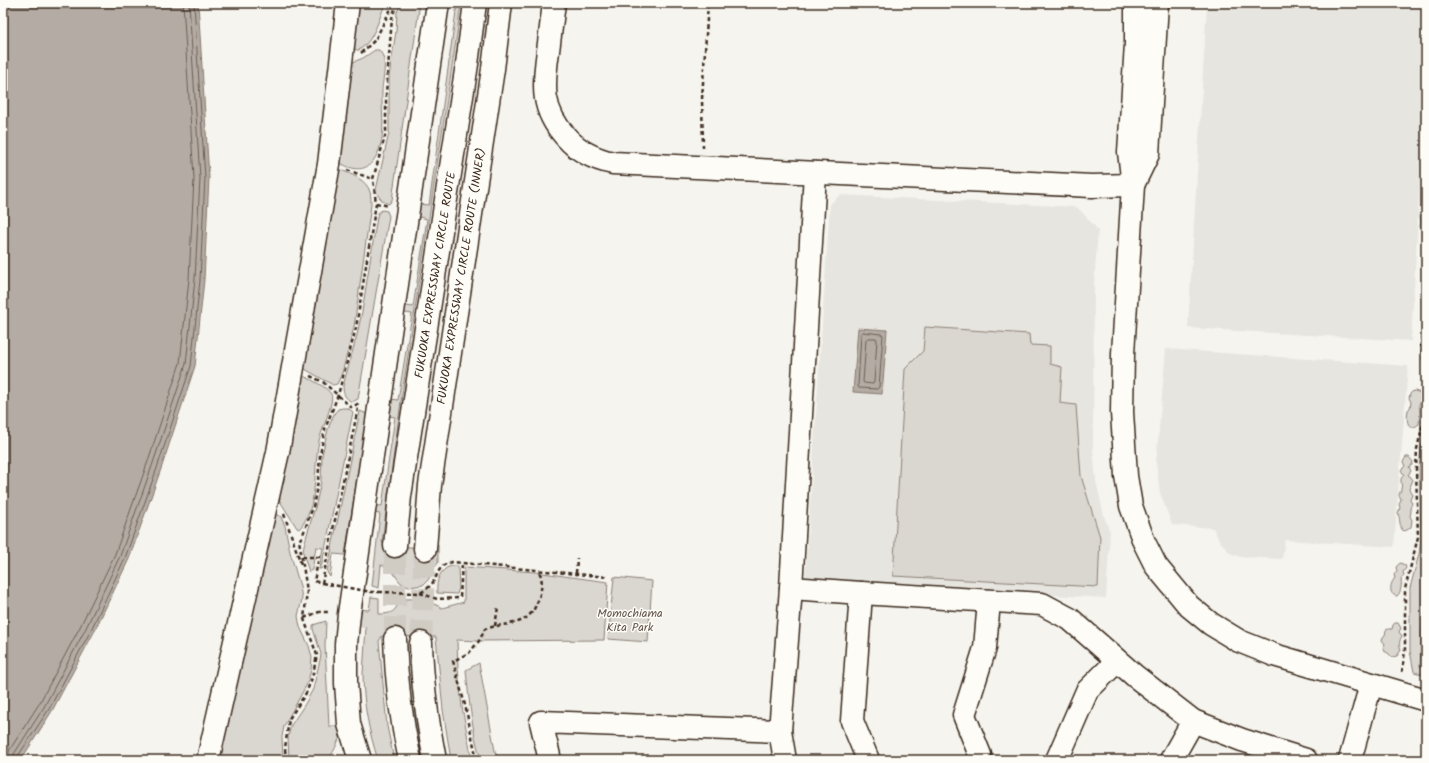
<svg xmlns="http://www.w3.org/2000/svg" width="1429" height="763" viewBox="0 0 1429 763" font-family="Kalam,sans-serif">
	<rect width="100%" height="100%" fill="#f5f4ee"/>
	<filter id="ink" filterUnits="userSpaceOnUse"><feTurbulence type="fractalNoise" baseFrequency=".025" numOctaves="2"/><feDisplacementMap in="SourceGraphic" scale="8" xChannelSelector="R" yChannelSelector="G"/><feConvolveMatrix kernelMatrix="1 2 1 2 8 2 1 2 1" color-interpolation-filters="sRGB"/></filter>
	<g filter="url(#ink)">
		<g fill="#e7e5df">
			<path d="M1207,3H1426V77L1411,341L1188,328Z"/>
			<path d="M840,195L1077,207L1098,230L1094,285L1093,448L1096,481L1104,516L1110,532L1106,598L805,581L830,204Z"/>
			<path d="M1166,349L1408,366L1394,547L1285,540L1282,559L1241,557L1230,553L1219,540L1213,528L1172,525L1160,493L1156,463Z"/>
		</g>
		<g fill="#dad6d0" stroke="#8a8077">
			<path d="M356,3H386C378,19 375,40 359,50H356L352,45Z"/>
			<path d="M404,3H417L419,9L392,200L389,204C381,201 378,197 376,190L389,133V77L396,31L397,12L400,6Z"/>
			<path d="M456,3H461L457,34L401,401L382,542L384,545L435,549L438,545V563L434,568L428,580L423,585L409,587L404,585L400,582L390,568L381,565L379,588L372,586L380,514L367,512L369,505L382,506L395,417L383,415L385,398L398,400L412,314L399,312L400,305L413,307L427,219L415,216L417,204L429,205L457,4Z"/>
			<path d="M375,50H379C389,61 382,78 382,92C381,115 388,141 373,161C364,173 351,169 340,163L351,63L363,58Z"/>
			<path d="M341,170C351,174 367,180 370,192C371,196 371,201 371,205L354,327L342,373L337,384L333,385L303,368L336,171Z"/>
			<path d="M1426,195V231H1423L1420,226C1422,221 1418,215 1422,211L1421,207L1424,203L1422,199L1423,197Z"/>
			<path d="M382,210L387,211L389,216L358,399L352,402C345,398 343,394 343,386L357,335L362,312L377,217L378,213Z"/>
			<path d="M925,327L1029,334L1030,345L1050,346V364L1062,367L1060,403L1076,405L1081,476L1100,537L1098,587L893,576L905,369L923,351Z"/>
			<path d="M303,376C310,379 327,387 331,394C335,401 321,431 319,441C313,468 319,508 299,529L297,528L278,498L299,377Z"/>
			<path d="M1413,391C1421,391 1425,398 1419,404C1420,410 1420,417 1419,424C1407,434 1406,418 1408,410L1410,408L1411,402L1409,398L1410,394Z"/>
			<path d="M343,408H348L353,412L321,569H319L323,548L316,547L312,570L309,572L303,552L304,545L316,504L321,482L322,455L328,429L334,414L338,409Z"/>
			<path d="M360,411L367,414L345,555L333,554L330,577L327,572Z"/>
			<path d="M1426,430V564L1420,666L1426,667V675L1414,672L1410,651V588L1419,554L1421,537L1419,469L1421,448Z"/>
			<path d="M1406,457H1409L1413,462L1412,465L1409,467L1411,471L1408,475L1411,477L1413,480L1409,489L1412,494L1410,499L1412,503L1410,508L1411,512L1410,516L1412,520L1411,527C1398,539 1401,519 1398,513L1400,508L1399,504L1401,499L1399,495C1399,493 1401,491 1401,489C1403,483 1398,480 1404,475L1401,470L1405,466L1403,462Z"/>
			<path d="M278,515L281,517L285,526L290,552L300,586L302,599L298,616L300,627L309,646L312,657L311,670L307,684L284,726L282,737L283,760H215L273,516Z"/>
			<path d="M1400,563L1405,565L1406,568L1403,572L1404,575L1401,579C1402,584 1401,593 1397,596C1388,595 1390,583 1395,578L1394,575L1397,571L1396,567Z"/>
			<path d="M451,566H458L459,588L457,594L437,593C436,581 439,570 451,566Z"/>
			<path d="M464,567L535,572L608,582L604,640L479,641L457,640L458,669L462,707L472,760H451L443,710L436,637L382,636L379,641L387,726L394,760H378C369,732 363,703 363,674C364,658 365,643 366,627L354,626L356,609L369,610L371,597L379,598V614C385,614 392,614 396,608C398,605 398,602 402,600C409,596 435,603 442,608L464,602Z"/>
			<path d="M614,577L652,581L648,642L608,639Z"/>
			<path d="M326,621L325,645L329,726H341C340,740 336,748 328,760H289L288,737L291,725L305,704L313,689L320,660L321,654L313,629V625Z"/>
			<path d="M1395,623H1398L1401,628L1399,632L1402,636C1399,641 1399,644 1401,650L1397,656L1392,657L1388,653L1384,651L1383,648L1385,644L1382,640L1383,637L1385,635L1386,630L1388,629H1392L1393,625Z"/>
			<path d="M479,663L495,751L498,760H481C472,731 469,700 466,670Z"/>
		</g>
		<g fill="#b4aca4" stroke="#84786e">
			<path d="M3,3H198L209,178L204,280L195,366L161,469L129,559L93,634L52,711L21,760H3Z"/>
			<path d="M858,328L887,330L882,394L853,392Z"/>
		</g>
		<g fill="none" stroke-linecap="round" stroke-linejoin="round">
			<g stroke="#6b5e54" stroke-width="1">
				<path d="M863,332L881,334L883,335L879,387L877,389L859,388L858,386L861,334Z"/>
				<path d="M868,338H876L877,340L874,382L873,384L864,383L863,382L866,340Z"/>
				<path d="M7,760L9,751L39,704L80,627L115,554L147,464L180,363L189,279L194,178L183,3"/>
				<path d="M13,760L14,754L44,707L85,630L120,556L152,466L186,364L195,279L200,178L189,3"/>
				<path d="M18,760V756L49,709L90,632L125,558L157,468L191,366L200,280L205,178L194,3"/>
			</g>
			<g stroke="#d0ccc4" stroke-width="22" stroke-dasharray="22 11" stroke-linecap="butt">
				<path d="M395,639V546"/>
				<path d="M421,643L425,549"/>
			</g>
			<g stroke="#3b2a1e" stroke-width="25">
				<g id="minor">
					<path d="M554,3C552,19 550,35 548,51C543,86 541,110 566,137C579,152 594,159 613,163L1092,186L1133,185"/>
					<path d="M1136,3V44L1129,152L1133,185L1123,354L1122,412L1126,476L1131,506L1144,542L1156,566L1189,606L1211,624L1239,641L1274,655L1426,700"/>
					<path d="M1133,185L1148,154L1157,3"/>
					<path d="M791,588L861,593L1042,604L1070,619L1135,676L1193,721L1242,740L1306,760"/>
					<path d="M861,593L852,721L868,760"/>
					<path d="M208,760L278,452L329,164L348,3"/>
					<path d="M360,760L349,724L346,683V644L349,614L438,3"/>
					<path d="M550,760L541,722L780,731"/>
					<path d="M785,760L780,731L791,588L815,173"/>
					<path d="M978,760L980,755L964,715L985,648L989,601"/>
					<path d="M1057,760L1087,691L1117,661"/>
					<path d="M1171,760L1193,721"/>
					<path d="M1350,760L1371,684"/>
				</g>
			</g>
			<g stroke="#3b2a1e" stroke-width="25">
				<g id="highway">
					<path d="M395,546L400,496L467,64L475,3"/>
					<path d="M425,549L430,485L493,69L501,3"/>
					<path d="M395,639C396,680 401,720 410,760"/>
					<path d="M421,643C422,684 427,719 435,760"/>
				</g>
			</g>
			<g stroke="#3b2a1e" stroke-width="2.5" stroke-dasharray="4 3" stroke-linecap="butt">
				<path d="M361,53L375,40L394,3"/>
				<path d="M703,148L702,99L708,3"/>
				<path d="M347,170L373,179"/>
				<path d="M376,203L389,206"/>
				<path d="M1426,294L1421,344L1426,374"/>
				<path d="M310,376L323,382L351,407L360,403"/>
				<path d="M284,514L302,567"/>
				<path d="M302,557H319L314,581L322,583L358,408"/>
				<path d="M576,573L577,558"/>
				<path d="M379,592L420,593C424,591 428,588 431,585C439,575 437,565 452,562L608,577"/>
				<path d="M420,593L437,599L460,598L462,563"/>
				<path d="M304,618L319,612H330"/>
				<path d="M495,626L498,607"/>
				<path d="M1402,672L1405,651V589L1418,537L1416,469L1417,449L1423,424L1426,404"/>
				<path d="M286,760L285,748L289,719L306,693L312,678L317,655L304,619L307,591L299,540L302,537L313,507L318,481L320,455L325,429L338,395L356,328L376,203L373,179L386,133V93L392,18L397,3"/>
				<path d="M477,760L465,705L453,661L469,653L479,641L485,629C512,620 530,630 540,594C542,586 543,577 538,570"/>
			</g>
			<use href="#minor" stroke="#fdfcf7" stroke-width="22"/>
			<use href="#highway" stroke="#fdfcf7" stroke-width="22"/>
			<path stroke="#3b2a1e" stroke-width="2.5" stroke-dasharray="4 3" stroke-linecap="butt" d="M322,583L372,592H379"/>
		</g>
	</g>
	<g text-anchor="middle" stroke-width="3" stroke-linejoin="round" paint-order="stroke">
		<g font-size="12" fill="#3b2a1e" stroke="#fdfcf7">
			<text transform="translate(435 275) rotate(-81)" y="4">FUKUOKA EXPRESSWAY CIRCLE ROUTE</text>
			<text transform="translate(461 276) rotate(-81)" y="4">FUKUOKA EXPRESSWAY CIRCLE ROUTE (INNER)</text>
		</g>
		<g font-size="12" fill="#63554a" stroke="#fdfcf7">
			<text x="630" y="617">Momochiama<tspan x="630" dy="14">Kita Park</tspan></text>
		</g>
	</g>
	<rect width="1429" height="763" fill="none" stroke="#fdfcf7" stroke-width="16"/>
	<rect x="8" y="8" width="1413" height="747" fill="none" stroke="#3b2a1e" stroke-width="1.5" filter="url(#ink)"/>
</svg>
